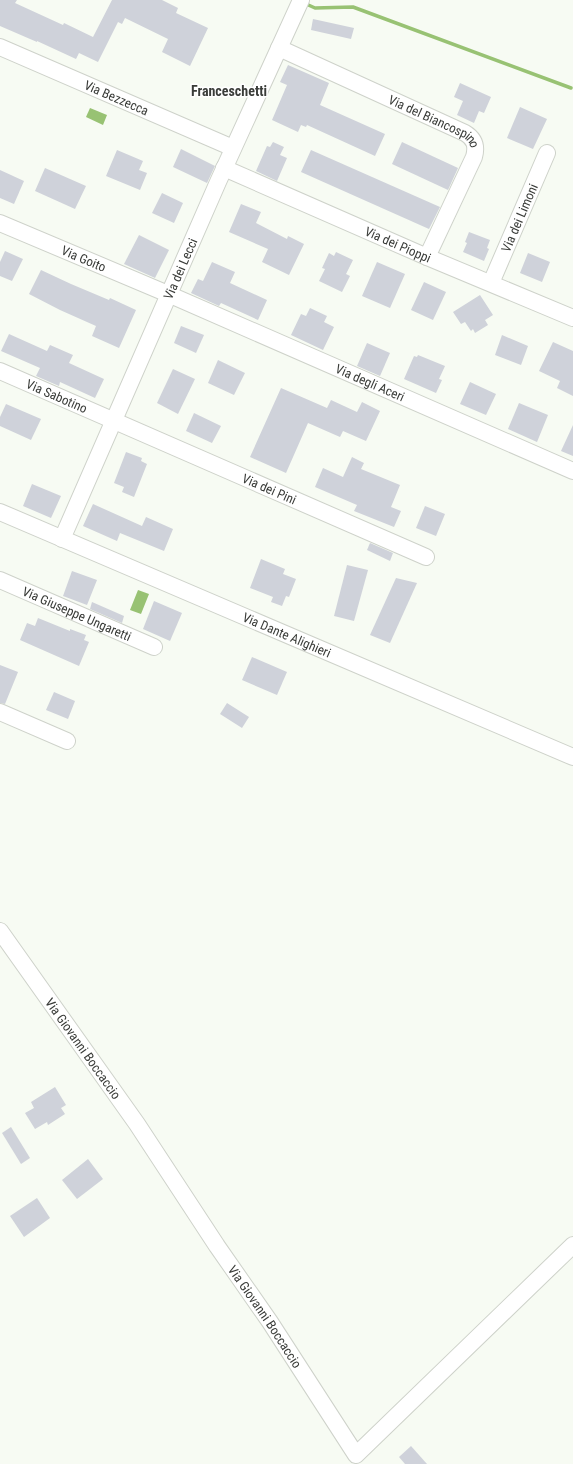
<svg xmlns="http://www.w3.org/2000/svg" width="573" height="1464" viewBox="0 0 573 1464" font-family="'Roboto Condensed',sans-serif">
	<rect width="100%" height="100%" fill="#f7fbf3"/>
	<g fill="#98c273">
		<path d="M90,108L107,115L103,125L86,117Z"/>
		<path d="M138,590L149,594L141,614L130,610Z"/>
	</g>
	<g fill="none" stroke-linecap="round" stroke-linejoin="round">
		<path stroke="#98c273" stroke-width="3.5" d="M304,3L315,8L353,7L571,88"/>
	</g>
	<g fill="#cfd2da">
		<path d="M0,0H17L15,3L63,25L64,23L93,37L112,0H162L178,8L176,13L208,28L190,66L162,52L168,39L125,18L122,24L118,22L98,62L79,53L76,59L37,41V42L0,26Z"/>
		<path d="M313,19L354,28L351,39L311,30Z"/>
		<path d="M288,65L329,83L320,105L385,134L375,156L307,125L306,127L301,125L298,132L272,120L287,85L280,82Z"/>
		<path d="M460,83L491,97L484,113L479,111L474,123L457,115L463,101L454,97Z"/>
		<path d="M520,107L547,119L533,149L507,138Z"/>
		<path d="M273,142L284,147L280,155L287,158L277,181L256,171L267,146L270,147Z"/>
		<path d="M402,142L458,168L448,190L392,164Z"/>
		<path d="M181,149L215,166L207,183L173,167Z"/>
		<path d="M117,150L143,161L139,170L147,173L140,190L106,176Z"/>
		<path d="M311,150L440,207L429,229L301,172Z"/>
		<path d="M45,168L86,186L75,209L35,191Z"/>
		<path d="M0,170L24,181L14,204L0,198Z"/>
		<path d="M162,193L183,203L174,223L152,213Z"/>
		<path d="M241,204L261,212L256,223L287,239L288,236L304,244L289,275L262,262L268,249L229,232Z"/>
		<path d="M469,232L490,240L487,248L489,249L484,261L463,252L467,243L465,242Z"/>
		<path d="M139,235L169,250L155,278L124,264Z"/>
		<path d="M5,251L23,259L12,281L0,276V262Z"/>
		<path d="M336,252L353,260L346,274L350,276L342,292L319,281L325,269L322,268L329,253L334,256Z"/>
		<path d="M528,253L550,262L542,282L520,273Z"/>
		<path d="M212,262L235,272L230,283L267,300L258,320L221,303L219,306L191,293L198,279L203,281Z"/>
		<path d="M377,262L405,274L390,308L362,296Z"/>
		<path d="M41,270L71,284L109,300L110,298L136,310L119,348L92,336L96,326L60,310L29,294Z"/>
		<path d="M424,282L446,292L433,320L411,310Z"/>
		<path d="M480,295L493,315L485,320L488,325L475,333L473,329L471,331L465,322L461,324L453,312Z"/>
		<path d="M310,308L327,316L324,322L334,327L323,350L291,335L301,314L306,316Z"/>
		<path d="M181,326L204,335L196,353L174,343Z"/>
		<path d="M9,334L47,351L50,345L73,355L69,363L104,379L95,398L60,382L59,386L36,376L40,368L1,351Z"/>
		<path d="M502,335L528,346L521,365L495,355Z"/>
		<path d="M553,342L573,351V396L557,388L560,381L539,371Z"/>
		<path d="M367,343L390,353L380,376L357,366Z"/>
		<path d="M418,355L445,366L439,379L442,380L436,393L404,379L414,356L417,357Z"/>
		<path d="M218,360L245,373L234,395L208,383Z"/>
		<path d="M173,369L195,379L178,414L157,403Z"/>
		<path d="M470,382L496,394L486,415L460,404Z"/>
		<path d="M281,388L327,408L331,400L357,412L362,402L380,411L366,441L343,431L340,437L308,423L286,473L250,457Z"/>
		<path d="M519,403L548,415L537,442L508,429Z"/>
		<path d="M6,404L41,419L31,440L0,426V417Z"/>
		<path d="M194,413L221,426L212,443L186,431Z"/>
		<path d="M573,425V456L561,451Z"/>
		<path d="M126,452L142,458L141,461L147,464L134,497L122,492L124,487L114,483Z"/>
		<path d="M352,457L364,463L361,469L400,485L391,507L401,511L394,527L354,511L357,505L315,487L323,468L343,477Z"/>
		<path d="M32,484L61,496L51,518L23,506Z"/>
		<path d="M93,504L142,526L146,517L173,529L164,551L120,533L117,541L83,526Z"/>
		<path d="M425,506L445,514L436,536L416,528Z"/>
		<path d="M370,543L393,553L390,561L367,550Z"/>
		<path d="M261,559L285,569L283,574L296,579L289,597L286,596L282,606L271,602L273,597L250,588Z"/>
		<path d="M347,565L368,570L354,621L334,616Z"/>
		<path d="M72,571L97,580L87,605L63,596Z"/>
		<path d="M396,578L417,583L390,643L370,635Z"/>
		<path d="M154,601L182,613L170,641L143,629Z"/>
		<path d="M92,602L124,616L122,623L90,609Z"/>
		<path d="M38,618L70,631V629L86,635L84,640L89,642L79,666L20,640L27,623L35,626Z"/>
		<path d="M252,657L287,672L277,695L242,680Z"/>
		<path d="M0,665L18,672L5,704L0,703Z"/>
		<path d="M54,692L75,701L68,719L46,710Z"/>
		<path d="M227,703L249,717L242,728L220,714Z"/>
		<path d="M55,1087L66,1105L61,1108L65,1114L48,1125L47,1122L35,1129L25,1113L34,1108L31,1102Z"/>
		<path d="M11,1127L30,1158L21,1164L2,1133Z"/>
		<path d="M88,1159L103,1179L77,1199L62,1180Z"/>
		<path d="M37,1198L50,1218L24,1237L10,1216Z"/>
		<path d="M411,1446L427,1464H405L399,1457Z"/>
	</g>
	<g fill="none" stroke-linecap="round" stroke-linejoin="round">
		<g stroke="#ced2ca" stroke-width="18">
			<g id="minor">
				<path id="s1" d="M0,47L233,148"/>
				<path id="s2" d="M279,48L465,133C475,139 477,146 474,157L427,257"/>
				<path id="s3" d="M224,168L427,257L573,318"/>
				<path id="s4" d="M0,223L168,294L573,471"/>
				<path id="s5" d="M491,283L547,153"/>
				<path id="s6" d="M0,371L426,557"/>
				<path id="s7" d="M0,512L573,757"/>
				<path id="s8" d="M62,539L218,182L301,0"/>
				<path id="s9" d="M0,580L154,647"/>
				<path d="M0,712L67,741"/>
				<path id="s10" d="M0,931L137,1124L217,1246L270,1322L356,1455L573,1245"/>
			</g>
		</g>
		<use href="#minor" stroke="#fff" stroke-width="16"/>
	</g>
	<g text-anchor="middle" stroke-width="3" stroke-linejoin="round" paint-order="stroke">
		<g font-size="13" fill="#3a3c39" stroke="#fff">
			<text dy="5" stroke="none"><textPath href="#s1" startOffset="127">Via Bezzecca</textPath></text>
			<text dy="5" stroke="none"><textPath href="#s2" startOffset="172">Via del Biancospino</textPath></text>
			<text dy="5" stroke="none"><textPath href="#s5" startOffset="71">Via dei Limoni</textPath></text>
			<text dy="5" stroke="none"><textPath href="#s3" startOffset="190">Via dei Pioppi</textPath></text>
			<text dy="5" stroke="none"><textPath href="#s4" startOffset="91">Via Goito</textPath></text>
			<text dy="5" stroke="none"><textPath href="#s8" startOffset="295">Via dei Lecci</textPath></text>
			<text dy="5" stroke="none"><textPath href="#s4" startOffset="403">Via degli Aceri</textPath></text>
			<text dy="5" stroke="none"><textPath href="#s6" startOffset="62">Via Sabotino</textPath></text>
			<text dy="5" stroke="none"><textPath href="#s6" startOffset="294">Via dei Pini</textPath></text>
			<text dy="5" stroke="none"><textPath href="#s9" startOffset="84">Via Giuseppe Ungaretti</textPath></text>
			<text dy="5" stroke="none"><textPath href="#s7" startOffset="312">Via Dante Alighieri</textPath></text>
			<text dy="5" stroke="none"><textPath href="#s10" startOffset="144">Via Giovanni Boccaccio</textPath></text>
			<text dy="5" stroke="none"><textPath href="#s10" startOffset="468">Via Giovanni Boccaccio</textPath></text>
		</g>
		<g font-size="14" font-weight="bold" fill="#3a3c39" stroke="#fff">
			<text x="229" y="96">Franceschetti</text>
		</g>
	</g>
</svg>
